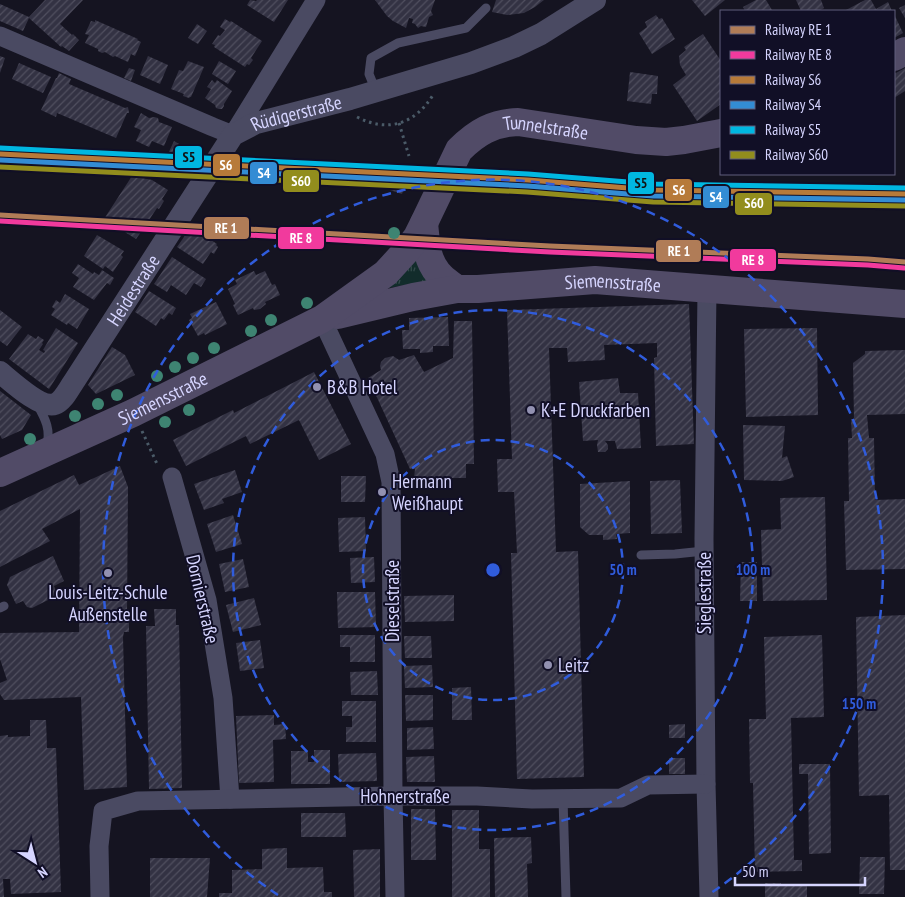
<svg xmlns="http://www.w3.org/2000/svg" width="905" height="897" viewBox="0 0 905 897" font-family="'PT Sans Narrow',sans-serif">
	<defs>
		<pattern id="grass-tufts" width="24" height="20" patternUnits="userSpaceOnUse" patternTransform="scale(1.25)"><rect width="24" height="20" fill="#122c2b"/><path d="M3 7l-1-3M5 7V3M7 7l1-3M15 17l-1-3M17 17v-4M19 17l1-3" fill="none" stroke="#344a4b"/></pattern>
		<pattern id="building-hatch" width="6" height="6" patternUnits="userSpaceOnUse" patternTransform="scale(1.25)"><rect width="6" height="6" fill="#333243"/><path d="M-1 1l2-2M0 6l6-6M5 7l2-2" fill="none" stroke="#504f5f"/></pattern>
	</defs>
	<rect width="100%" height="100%" fill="#151421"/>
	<path fill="url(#grass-tufts)" d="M414,252L431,280L378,290Z"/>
	<g fill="url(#building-hatch)">
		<path d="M45,0H83L60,24L72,35L73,34L79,40L69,51L62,46L61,47L29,18L23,31L0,21V4L29,17Z"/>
		<path d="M250,0L256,1L257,0H288L274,22L247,5Z"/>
		<path d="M375,0H435L431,11L433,15L429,17L426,27L421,26L418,28L415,24L412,23L413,19L409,18L406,28L393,21L387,16Z"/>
		<path d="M496,0H544L535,7L524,13L507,15L492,12Z"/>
		<path d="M692,0H725L705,16Z"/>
		<path d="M756,0H766L772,10L745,11L743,7Z"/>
		<path d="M796,0H821L824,8L820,10V11H801Z"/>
		<path d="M865,0H871L876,9L888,2L892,11H847L846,10Z"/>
		<path d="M905,5V18L899,8Z"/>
		<path d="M894,14L903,33L894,38Z"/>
		<path d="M656,15L659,19L662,18L675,39L652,54L639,33L647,27L645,22Z"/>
		<path d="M225,19L230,22L231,21L262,41L251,58L253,60L249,65L247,64L245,67L214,47L215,45L212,44L218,35L220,36L225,30L220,27Z"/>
		<path d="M95,20L138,39L137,40L141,42L135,56L131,54L128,62L115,56L113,57L105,52L102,53L98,51V49L85,43L89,35L85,34L91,21L95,22Z"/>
		<path d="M197,24L207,31L198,44L188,38Z"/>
		<path d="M703,34L721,61V104L697,121L673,85L686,75L680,65L679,56L686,50L684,47Z"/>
		<path d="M0,56L5,58L0,73Z"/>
		<path d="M148,56L168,65L160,84L140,75Z"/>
		<path d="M188,61L204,67L191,97H190L189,98L183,96L184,94L171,89L179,70L183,71Z"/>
		<path d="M219,61L236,71L228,84L212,74Z"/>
		<path d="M19,63L51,77L43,93L12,79Z"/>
		<path d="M129,68L135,70L131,81L124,78Z"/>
		<path d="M905,68V91L894,98V74Z"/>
		<path d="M630,72L658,76L657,94H652L651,104L627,101Z"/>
		<path d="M59,73L71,79L69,84L125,108L128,107L129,113H127L116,138L57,113L56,117L41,110L56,78H57Z"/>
		<path d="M212,80L215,83L217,80L232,91L224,104V106L222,109H219L216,108L215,105L205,98L211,89L207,87Z"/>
		<path d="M141,113L149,118L154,117L158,118L159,122L172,127L164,146L152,141L149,147L136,141L141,130L134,127Z"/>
		<path d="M174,141L196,154L187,168L167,156Z"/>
		<path d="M132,176L152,180L168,190L162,199L164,201L159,209L157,208L147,223L149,225L143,233L141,232L136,239L104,219Z"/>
		<path d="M395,176L407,181L402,194L390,190Z"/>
		<path d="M191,227L205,235V236L217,244L216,245L218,247L214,254L211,252L203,264L177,247Z"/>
		<path d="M97,235L124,251L121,255L123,257L113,272L105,266L103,269L84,256Z"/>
		<path d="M172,257L206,279L201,287L194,283L186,295L171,285L167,292L154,284Z"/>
		<path d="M78,264L93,274L94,272L99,275L102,270L114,278L110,285L107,283L94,300L73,287L79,278L72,273Z"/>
		<path d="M254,271L256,275L265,271L272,285L275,284L280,295L265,302L266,304L260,309L254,310L253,308L238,315L233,305L235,304L228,289L237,284L235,280Z"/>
		<path d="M149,291L176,308L172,315L169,313L164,320L161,318L156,326L135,312Z"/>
		<path d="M65,294L89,309L77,329L68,323L67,325L51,315L55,309L52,307L56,300L60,303Z"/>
		<path d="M216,302L227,324L205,335L204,333L198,336L189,320L192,318L190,314Z"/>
		<path d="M689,304L694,444L656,446L654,358L657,357V343L604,345L605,360L568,362L567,348H549L556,552L578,551L584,777L517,779L511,553H517L514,492H498L497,459H512L507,310Z"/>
		<path d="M0,310L22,327L7,346L0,341Z"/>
		<path d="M448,317L449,346H433V352L420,353V349H403L402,330H409V318Z"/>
		<path d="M454,321H472L474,464H466V478H414L415,469H410L368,378L381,370L380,366L381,362L385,358L393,356L399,360L414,355L424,372L453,358Z"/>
		<path d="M56,328L78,343L49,389L9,359L28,334L36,339L38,336L44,340L42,343L43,344L39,350L44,353L45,351L43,350Z"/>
		<path d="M817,328L818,415L746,417L744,329Z"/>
		<path d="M112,347L125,355L135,375L96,394L88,385Z"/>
		<path d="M905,350V414L867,415L869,438H874L875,500L905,499V569L846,570L844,501H849L848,438H852L851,419H854L853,363L865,354V351Z"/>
		<path d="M314,372L351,444L319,460L299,420L250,444L246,436L186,466L173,440L233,410L234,413Z"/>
		<path d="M618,378L620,393H638L641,448L617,449L615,441H605L608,445V449L605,452H598L597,445L598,440L583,441L579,382Z"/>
		<path d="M0,391L31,415L22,430L2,439L0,435Z"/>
		<path d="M743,425L785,426L782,458L787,456L794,477L782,481L744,480Z"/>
		<path d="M120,466L128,487L127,615H129V632H124L123,637L127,787L84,790L81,697L4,700L0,694V683L7,680L0,659V633L79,632L80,509L42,529L50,541L0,567V511L74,475L79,485Z"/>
		<path d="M235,470L242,492L222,499L224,503L204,510L194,484Z"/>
		<path d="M341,476H366L365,502H341Z"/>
		<path d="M680,480L682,533L651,534L650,481Z"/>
		<path d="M630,481V533L616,534L617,539L603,540V535H589L580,527V484Z"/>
		<path d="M825,497L827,600L763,601L761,530L781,529L780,498Z"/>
		<path d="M233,515L242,544L216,552L207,524Z"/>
		<path d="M365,517L366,551L339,552L338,518Z"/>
		<path d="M53,556L64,581L54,586L58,595L32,608L27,607L23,601L16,604L7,585L10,577Z"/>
		<path d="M374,557L375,582L351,583L350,558Z"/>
		<path d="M243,559L249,587L225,592L219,564Z"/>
		<path d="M741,562H757V601H740Z"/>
		<path d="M337,592H375L376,627L338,628Z"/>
		<path d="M454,595V621L405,622L404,596Z"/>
		<path d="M254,598L261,625L233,632L226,605Z"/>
		<path d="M154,609H176V625H179L182,788L149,789L146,626H155Z"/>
		<path d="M905,615V870H890L889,795L859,796L856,617Z"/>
		<path d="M340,635H375V662H350V647H340Z"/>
		<path d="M822,635L824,717L791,718L794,860H802V871L755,872L753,783H750L749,719H766L764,637Z"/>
		<path d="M404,636H431L432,658H405Z"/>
		<path d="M260,640L264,668L240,671L236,643Z"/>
		<path d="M432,665L433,687L405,688L404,666Z"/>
		<path d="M377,671L378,695H351L350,672Z"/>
		<path d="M471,687L472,720H452V688Z"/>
		<path d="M405,695H433V720L406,721Z"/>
		<path d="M342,701H376V742H346V727H352V716H342Z"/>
		<path d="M274,715V725L285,724L286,739L273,740L274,782L239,783L236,716Z"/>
		<path d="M30,720H46L47,748H56L61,892L11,894L10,879H3L4,897H0V736L8,735V737L30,736Z"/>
		<path d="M685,724V738H669V725Z"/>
		<path d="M433,727L434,749L407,750V728Z"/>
		<path d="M314,750H330V784H291V751H308V762H314Z"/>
		<path d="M376,753L377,781L339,782L338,754Z"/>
		<path d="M434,756L435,782H407L406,757Z"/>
		<rect x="669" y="758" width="16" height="16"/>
		<path d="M799,764H830L831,853L809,854L808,774H799Z"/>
		<path d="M411,809H435L436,860H411Z"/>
		<path d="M452,810H479V849H490V897H452Z"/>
		<path d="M301,813H345L346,837H301Z"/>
		<path d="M531,837L532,863L527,864L528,897H495L494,838Z"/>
		<path d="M287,848V868L323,867L324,892H332V897H219V893H232V870L262,869V849Z"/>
		<path d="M380,849V897H354L353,850Z"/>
		<path d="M860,857H885L884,894H859Z"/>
		<path d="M150,858H210L207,897H150Z"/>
		<path d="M765,883H781V886H807V897H765Z"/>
	</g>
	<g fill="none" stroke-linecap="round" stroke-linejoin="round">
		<g stroke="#4b5b68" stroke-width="3" stroke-dasharray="2.5 4" stroke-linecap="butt">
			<path d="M357,117C388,133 415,124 433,95"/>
			<path d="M399,123L409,156"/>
			<path d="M142,431L158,466"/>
		</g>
		<g stroke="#4a4a62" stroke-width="9">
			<path d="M376,91L369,74L371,58L398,43L466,28L486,8"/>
			<path d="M37,404C45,418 52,431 46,448"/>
			<path d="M641,555L675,554L704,551"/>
			<path d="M0,608L4,606"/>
			<path d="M563,799L566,897"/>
		</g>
		<g stroke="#4a4a62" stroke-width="19">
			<path d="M0,36L213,127L233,135L316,0"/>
			<path d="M707,290L704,539L706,784L709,897"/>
			<path d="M322,319L385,454L391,482L393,796L395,897"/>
			<path d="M172,477L207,600L223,698L230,799"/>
			<path d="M100,897L99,846L103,811L138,801L393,796H477L532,799L621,798L648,785L706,784"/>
		</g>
		<path stroke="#4a4a62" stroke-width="22" id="s1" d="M0,372C11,381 41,409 55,404C63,401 68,390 73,383L233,135L256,123L350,99L471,63L514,47L541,34L595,0"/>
		<g stroke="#514b67" stroke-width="28">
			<path d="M894,57L905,51"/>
			<path d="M424,223C426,241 426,259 438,273C443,280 451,284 457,289"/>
			<path id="s2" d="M338,315L413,297L457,289H478L595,280L905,304"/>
			<path id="s3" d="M0,473L133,413L322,319L386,273L407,250L417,237L424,223L459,150C477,132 493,123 518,122L636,140L666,142L684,140L721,133"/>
		</g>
		<g stroke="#110f26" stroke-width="9">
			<path id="rail-1" d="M0,215L550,246L868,259L905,262"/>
		</g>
		<g stroke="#110f26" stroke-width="9">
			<path id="rail-2" d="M0,221L550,252L868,265L904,268"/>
		</g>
		<g stroke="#110f26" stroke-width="9">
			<path id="rail-3" d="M0,154L528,180L653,190L905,194"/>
		</g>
		<g stroke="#110f26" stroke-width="9">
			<path id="rail-4" d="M0,160L528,186L653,196L905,200"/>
		</g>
		<g stroke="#110f26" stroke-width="9">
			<path id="rail-5" d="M0,148L528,174L653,184L905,188"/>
		</g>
		<g stroke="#110f26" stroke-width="9">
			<path id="rail-6" d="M0,167L527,192L653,202L905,206"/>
		</g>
		<use href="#rail-1" stroke="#b07c57" stroke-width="5"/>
		<use href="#rail-2" stroke="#f13a9d" stroke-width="5"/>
		<use href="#rail-3" stroke="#b77a39" stroke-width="5"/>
		<use href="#rail-4" stroke="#338cd4" stroke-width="5"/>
		<use href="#rail-5" stroke="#00b7e1" stroke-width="5"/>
		<use href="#rail-6" stroke="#928d1d" stroke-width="5"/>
	</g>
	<g fill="#3e8472">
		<circle cx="394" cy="233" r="6"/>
		<circle cx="307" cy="303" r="6"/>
		<circle cx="271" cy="320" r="6"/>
		<circle cx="251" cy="331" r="6"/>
		<circle cx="214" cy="348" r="6"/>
		<circle cx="193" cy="358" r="6"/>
		<circle cx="175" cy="367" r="6"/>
		<circle cx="157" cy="376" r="6"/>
		<circle cx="117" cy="395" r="6"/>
		<circle cx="98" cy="404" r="6"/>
		<circle cx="189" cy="410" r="6"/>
		<circle cx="75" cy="416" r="6"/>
		<circle cx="165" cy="422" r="6"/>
		<circle cx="30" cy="439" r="6"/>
	</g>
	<g fill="none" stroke="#305cdc" stroke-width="2.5" stroke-dasharray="9 6">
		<circle cx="493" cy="570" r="130"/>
		<circle cx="493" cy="570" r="260"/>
		<path d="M278 895A390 390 0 1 1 708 895"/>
	</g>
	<g fill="#9291b1" stroke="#110f26" stroke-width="2">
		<circle cx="317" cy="387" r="5"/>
		<circle cx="531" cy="410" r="5"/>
		<circle cx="382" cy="492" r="5"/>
		<circle cx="108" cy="573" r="5"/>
		<circle cx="548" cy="665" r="5"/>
	</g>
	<g text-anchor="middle" stroke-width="4" stroke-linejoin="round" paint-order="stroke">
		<g font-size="19" fill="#d6d5ff" stroke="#110f26">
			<text dy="7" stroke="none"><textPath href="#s1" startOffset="456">Rüdigerstraße</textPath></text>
			<text dy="7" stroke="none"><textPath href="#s3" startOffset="675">Tunnelstraße</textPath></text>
			<text dy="7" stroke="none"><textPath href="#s2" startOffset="278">Siemensstraße</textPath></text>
			<text dy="7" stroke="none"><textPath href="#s1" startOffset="204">Heidestraße</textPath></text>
			<text dy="7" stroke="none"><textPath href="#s3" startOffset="179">Siemensstraße</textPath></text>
			<text transform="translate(704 593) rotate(-90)" y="7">Sieglestraße</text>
			<text transform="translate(203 599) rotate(77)" y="7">Dornierstraße</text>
			<text transform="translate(392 601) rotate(-90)" y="7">Dieselstraße</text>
			<text x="405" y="803">Hohnerstraße</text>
		</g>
		<g font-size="19" fill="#d6d5ff" stroke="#110f26" text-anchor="start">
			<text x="327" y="394">B&amp;B Hotel</text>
			<text x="541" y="417">K+E Druckfarben</text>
			<text x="392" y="488">Hermann<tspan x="392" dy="22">Weißhaupt</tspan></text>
			<text x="108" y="599" text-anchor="middle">Louis-Leitz-Schule<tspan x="108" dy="22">Außenstelle</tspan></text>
			<text x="558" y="672">Leitz</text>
		</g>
	</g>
	<circle cx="493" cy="570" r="8" fill="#305cdc" stroke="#110f26" stroke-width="2.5"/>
	<g font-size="15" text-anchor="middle" font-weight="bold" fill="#305cdc" stroke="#110f26" stroke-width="4" stroke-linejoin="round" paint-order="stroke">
		<text x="623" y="575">50 m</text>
		<text x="753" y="575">100 m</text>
		<text x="859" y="709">150 m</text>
	</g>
	<g stroke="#110f26" stroke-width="2">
		<rect x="174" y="145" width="29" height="24" rx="5" fill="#00b7e1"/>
		<rect x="212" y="153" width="29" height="24" rx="5" fill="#b77a39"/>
		<rect x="249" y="161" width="29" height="24" rx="5" fill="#338cd4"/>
		<rect x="282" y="169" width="38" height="24" rx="5" fill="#928d1d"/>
		<rect x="627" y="171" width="28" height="24" rx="5" fill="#00b7e1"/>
		<rect x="664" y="178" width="29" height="24" rx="5" fill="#b77a39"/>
		<rect x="702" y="185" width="28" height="24" rx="5" fill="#338cd4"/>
		<rect x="734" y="192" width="39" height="24" rx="5" fill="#928d1d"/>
		<rect x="203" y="216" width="47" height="24" rx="5" fill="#b07c57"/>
		<rect x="277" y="226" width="48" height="24" rx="5" fill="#f13a9d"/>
		<rect x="655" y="239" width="47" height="24" rx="5" fill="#b07c57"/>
		<rect x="729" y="248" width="48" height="24" rx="5" fill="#f13a9d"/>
	</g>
	<g font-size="14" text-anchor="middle" font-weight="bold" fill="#fff">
		<text x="226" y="170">S6</text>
		<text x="264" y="178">S4</text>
		<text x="301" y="186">S60</text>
		<text x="679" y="195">S6</text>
		<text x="716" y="202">S4</text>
		<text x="754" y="208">S60</text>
		<text x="226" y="233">RE 1</text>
		<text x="301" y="243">RE 8</text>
		<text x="679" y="256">RE 1</text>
		<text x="753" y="265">RE 8</text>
	</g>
	<g font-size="14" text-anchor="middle" font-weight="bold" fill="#111">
		<text x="189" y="162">S5</text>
		<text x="641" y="188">S5</text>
	</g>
	<rect x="720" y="10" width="175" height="165" fill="#110f26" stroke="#605e7d"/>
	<rect x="730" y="26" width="25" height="8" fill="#b07c57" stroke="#605e7d"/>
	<text x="765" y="35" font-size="15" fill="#d6d5ff">Railway RE 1</text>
	<rect x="730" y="51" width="25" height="8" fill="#f13a9d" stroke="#605e7d"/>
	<text x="765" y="60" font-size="15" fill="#d6d5ff">Railway RE 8</text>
	<rect x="730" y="76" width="25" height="8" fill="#b77a39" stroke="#605e7d"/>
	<text x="765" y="85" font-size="15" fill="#d6d5ff">Railway S6</text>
	<rect x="730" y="101" width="25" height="8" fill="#338cd4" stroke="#605e7d"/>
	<text x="765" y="110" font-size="15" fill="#d6d5ff">Railway S4</text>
	<rect x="730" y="126" width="25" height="8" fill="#00b7e1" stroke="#605e7d"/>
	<text x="765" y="135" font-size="15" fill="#d6d5ff">Railway S5</text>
	<rect x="730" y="151" width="25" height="8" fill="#928d1d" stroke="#605e7d"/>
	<text x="765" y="160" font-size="15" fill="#d6d5ff">Railway S60</text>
	<g transform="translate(35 862) rotate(144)" stroke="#110f26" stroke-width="4" paint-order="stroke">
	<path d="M0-4L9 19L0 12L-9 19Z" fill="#d6d5ff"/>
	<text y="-8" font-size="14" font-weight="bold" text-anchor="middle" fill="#d6d5ff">N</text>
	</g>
	<path d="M735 877v8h130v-8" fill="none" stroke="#d6d5ff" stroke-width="2.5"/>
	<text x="742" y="877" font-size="15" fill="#d6d5ff" stroke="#110f26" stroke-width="4" paint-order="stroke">50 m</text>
</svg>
